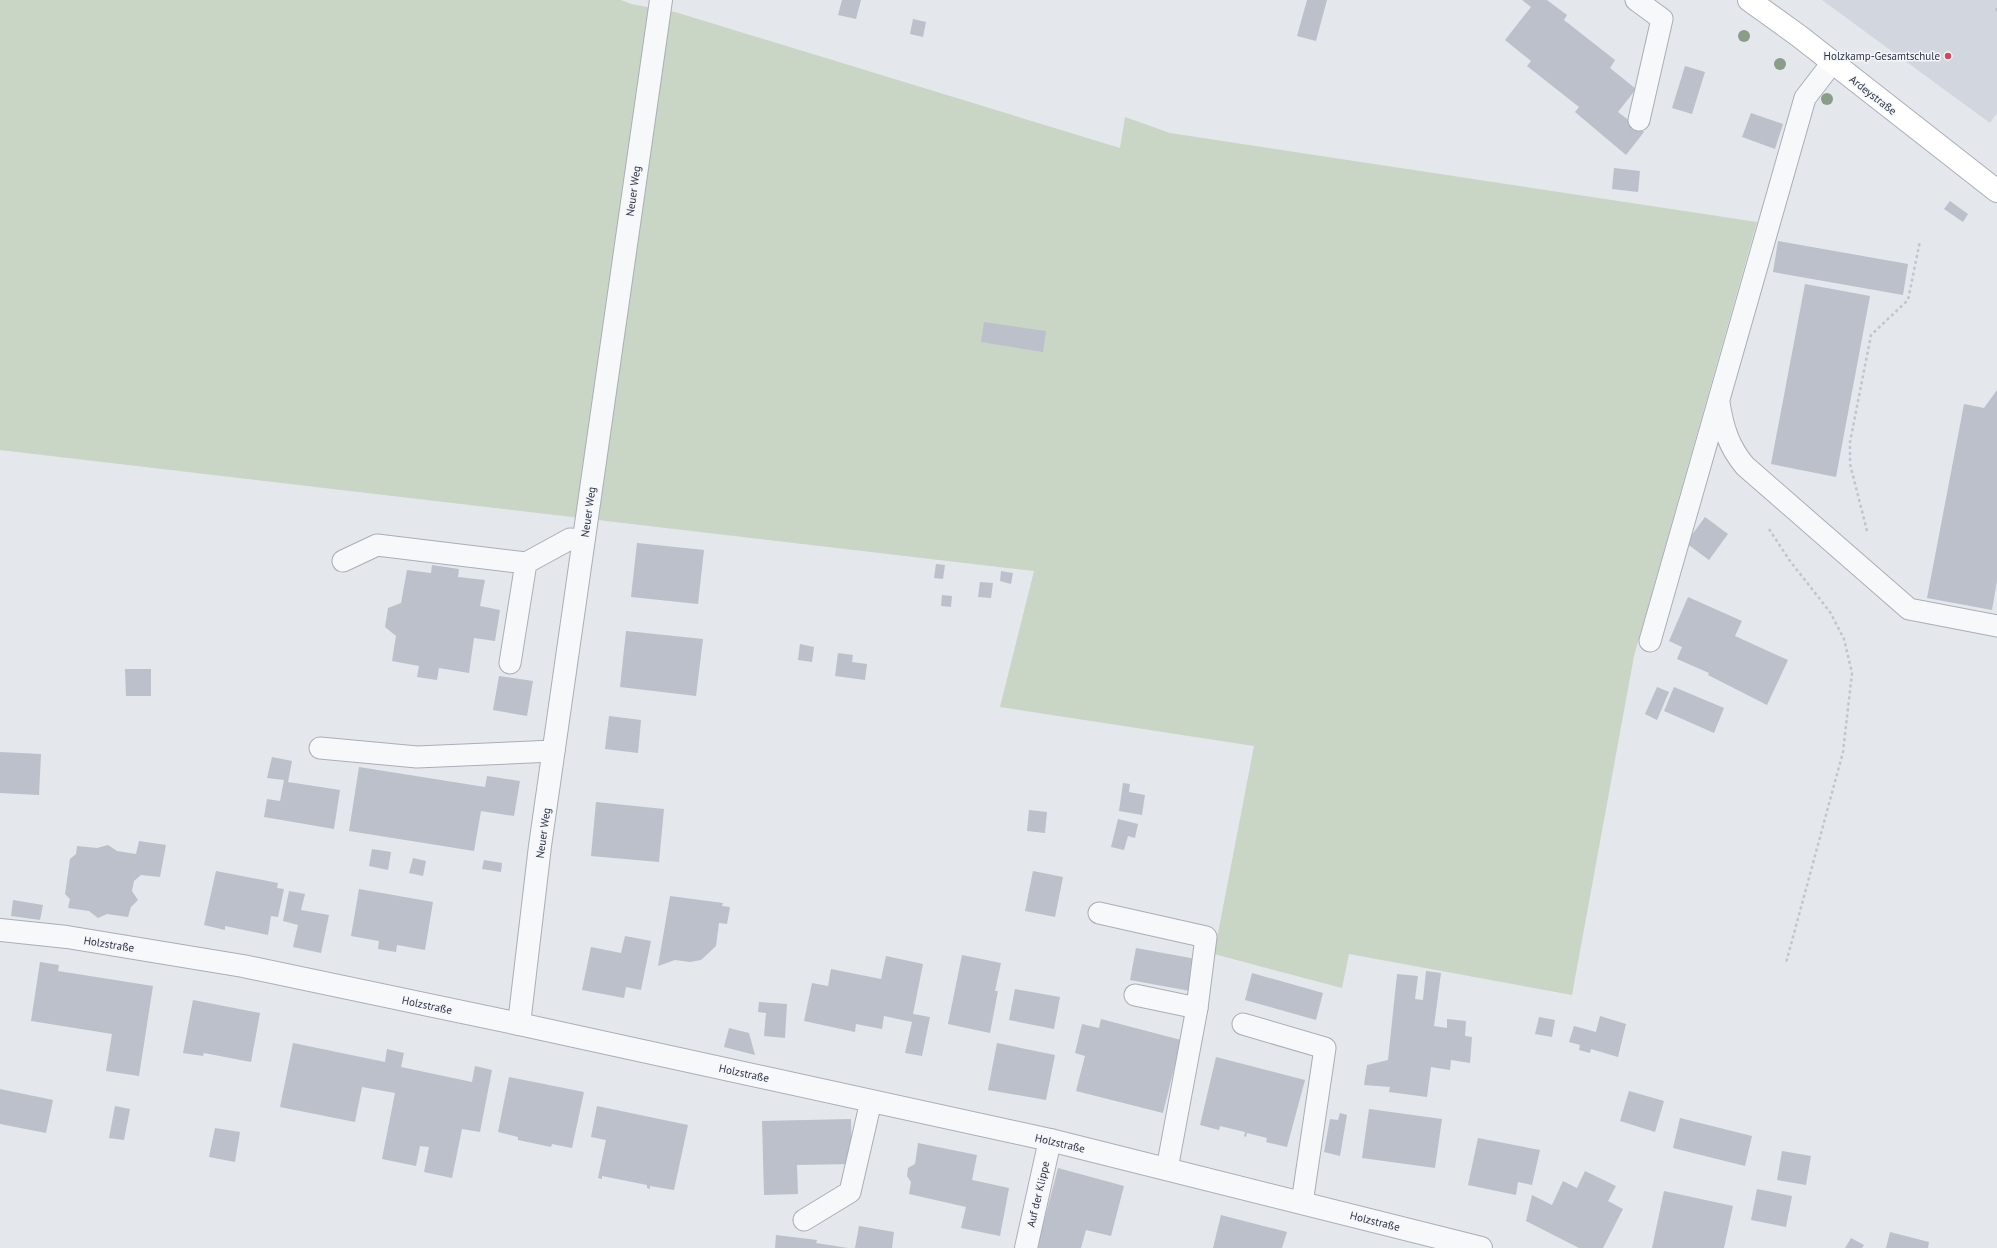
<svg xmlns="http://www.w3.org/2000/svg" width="1997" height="1248" viewBox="0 0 1997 1248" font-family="'PT Sans',sans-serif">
	<rect width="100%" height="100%" fill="#e4e7ec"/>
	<path fill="#d2d6de" d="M1822,0H1997V113L1990,123Z"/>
	<path fill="#c9d6c5" d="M0,0H621L631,4L675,12L1120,148L1125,117L1170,133L1757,222L1634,656L1572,995L1349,954L1342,988L1214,954L1254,746L1000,707L1034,571L0,450Z"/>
	<g fill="#bbc0ca">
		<path d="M842,0H861L856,19L838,15Z"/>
		<path d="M1307,0H1327L1316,41L1297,36Z"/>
		<path d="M1522,0H1547L1567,15L1564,20L1615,60L1610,68L1636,89L1618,112L1644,132L1626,155L1575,112L1579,107L1527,66L1531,61L1505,40L1531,7Z"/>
		<path d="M913,19L926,22L923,37L910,34Z"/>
		<path d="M1685,66L1705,72L1692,114L1672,108Z"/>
		<path d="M1751,113L1783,124L1775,149L1742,137Z"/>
		<path d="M1614,168L1640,171L1638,192L1612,189Z"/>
		<path d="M1950,201L1968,214L1963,222L1944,209Z"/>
		<path d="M1778,241L1908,264L1903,295L1773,272Z"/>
		<path d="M1805,284L1870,296L1836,477L1771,464Z"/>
		<path d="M984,322L1046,331L1043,352L981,342Z"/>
		<path d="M1997,390V581L1992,610L1927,598L1964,404L1984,408Z"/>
		<path d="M1705,517L1728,534L1709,560L1686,543Z"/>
		<path d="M637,543L704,550L698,604L631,597Z"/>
		<path d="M936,564L945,565L943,579L934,578Z"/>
		<path d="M432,565L459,569L458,577L485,580L480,606L500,610L495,641L474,638L469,673L439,668L437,680L417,677L419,666L392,661L396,636L385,627L388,608L401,603L407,570L431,573Z"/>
		<path d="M1001,571L1013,573L1011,584L1000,581Z"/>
		<path d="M980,582L993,583L991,598L978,597Z"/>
		<path d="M942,595L952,596L951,607L941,606Z"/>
		<path d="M1688,597L1742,621L1735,636L1788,660L1767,705L1708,675L1709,673L1677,659L1682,647L1669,641Z"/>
		<path d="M626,631L703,639L696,696L620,687Z"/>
		<path d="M800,644L814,647L812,662L798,660Z"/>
		<path d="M838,653L853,655L852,662L867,664L865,680L835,676Z"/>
		<path d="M125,669H151V696H126Z"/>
		<path d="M499,676L533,681L527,716L493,710Z"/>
		<path d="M1657,687L1669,692L1657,720L1645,714Z"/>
		<path d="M1674,687L1724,708L1714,733L1664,711Z"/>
		<path d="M609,716L641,720L638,753L605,749Z"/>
		<path d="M0,752L41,754L39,795L0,793Z"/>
		<path d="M272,757L292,761L288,782L340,790L334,829L264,817L267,799L280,801L284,780L267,778Z"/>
		<path d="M359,767L485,787L487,776L520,781L514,816L481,811L474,851L349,831Z"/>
		<path d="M1123,783L1130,784L1129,792L1145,795L1142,815L1119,811Z"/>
		<path d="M596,802L664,809L659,862L591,856Z"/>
		<path d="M1029,810L1047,812L1045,833L1027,831Z"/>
		<path d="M1118,819L1138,824L1135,838L1128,836L1124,850L1111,847Z"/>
		<path d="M139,841L166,845L160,877L141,875L134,881L132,891L138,900L131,907L128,917L107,914L98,918L89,911L68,908L70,899L65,894L70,859L76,854L77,846L97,848L108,845L117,851L136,854Z"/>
		<path d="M372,849L391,852L388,870L369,866Z"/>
		<path d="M413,858L426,861L423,876L409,873Z"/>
		<path d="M484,860L502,863L501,872L482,869Z"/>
		<path d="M216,871L278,883L277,888L284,889L278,917L271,916L268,935L225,926V930L204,925Z"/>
		<path d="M1033,871L1063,877L1055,917L1025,911Z"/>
		<path d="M359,889L433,902L425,950L397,945L396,952L378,949L379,941L351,936Z"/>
		<path d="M289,891L305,894L301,910L329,915L321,953L293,947L298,925L283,921Z"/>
		<path d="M670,896L723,903L722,906L730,907L727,924L719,923L716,946L701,960L690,962L675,960L658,966Z"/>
		<path d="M13,900L43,905L40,920L11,916Z"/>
		<path d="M625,936L651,941L641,990L626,987L624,998L582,990L591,947L621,953Z"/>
		<path d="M1136,948L1196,959L1190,991L1130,980Z"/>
		<path d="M962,955L1001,963L995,991H998L990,1033L948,1024Z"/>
		<path d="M886,956L923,964L913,1014L930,1017L922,1056L905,1053L912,1022L884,1016L882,1029L856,1024L855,1032L804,1021L812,983L828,986L831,969L881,979Z"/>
		<path d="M40,962L59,965L58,971L153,986L139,1076L106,1071L112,1034L31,1021Z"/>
		<path d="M1426,971L1441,973L1434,1026L1447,1028V1019L1466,1021L1465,1036L1472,1037L1470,1063L1451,1060L1450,1070L1431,1067L1427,1097L1389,1092L1390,1087L1364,1085L1367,1065L1388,1060L1397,974L1418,976L1415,999L1423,1000Z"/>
		<path d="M1252,973L1323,993L1316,1020L1245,1000Z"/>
		<path d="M1015,989L1060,997L1054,1029L1009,1020Z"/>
		<path d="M193,1000L260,1013L251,1062L204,1053L203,1056L183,1053Z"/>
		<path d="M759,1002L787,1004L785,1038L764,1036L766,1013L758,1012Z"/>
		<path d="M1600,1016L1626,1024L1618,1057L1591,1049L1590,1053L1579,1050L1580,1045L1569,1042L1574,1026L1596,1032Z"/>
		<path d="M1539,1017L1555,1020L1552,1037L1535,1034Z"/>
		<path d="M1101,1019L1181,1040L1163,1113L1076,1091L1085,1056L1075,1053L1082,1024L1099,1028Z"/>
		<path d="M729,1028L749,1033L755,1055L724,1047Z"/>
		<path d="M293,1043L385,1062L387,1049L404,1053L401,1067L472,1082L475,1066L492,1070L480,1132L462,1129L452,1178L424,1172L429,1147L420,1146L416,1166L382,1159L395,1093L362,1087L355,1122L280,1107Z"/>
		<path d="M997,1043L1055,1055L1046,1100L988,1090Z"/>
		<path d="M1216,1057L1305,1080L1287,1147L1266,1142L1267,1138L1247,1133L1246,1137L1244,1136L1245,1132L1220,1126L1219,1130L1200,1125Z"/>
		<path d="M509,1077L584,1092L572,1148L552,1144L551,1147L518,1140V1137L498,1132Z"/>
		<path d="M0,1089L53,1100L46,1133L0,1124Z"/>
		<path d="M1629,1091L1664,1101L1655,1132L1620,1121Z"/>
		<path d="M115,1106L130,1109L124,1140L109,1138Z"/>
		<path d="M597,1106L688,1125L674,1190L650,1186V1189L647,1188V1185L602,1176V1179L598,1178L606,1140L591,1137Z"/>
		<path d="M1369,1109L1442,1119L1435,1168L1362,1158Z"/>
		<path d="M1340,1113L1347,1115L1340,1156L1324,1152L1330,1119L1338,1120Z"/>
		<path d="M1680,1118L1752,1136L1745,1166L1673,1148Z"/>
		<path d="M851,1119L852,1164L797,1165L798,1194L764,1195L762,1121Z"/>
		<path d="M215,1128L240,1132L235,1162L209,1157Z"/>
		<path d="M1478,1138L1540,1150L1532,1185L1518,1182L1516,1195L1468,1185Z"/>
		<path d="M918,1143L977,1155L972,1180L1009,1188L1000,1236L961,1228L966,1207L909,1194L911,1182L907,1176L908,1168L915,1164Z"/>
		<path d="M1782,1151L1811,1156L1806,1185L1777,1180Z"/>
		<path d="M1058,1168L1124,1186L1111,1236L1086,1230L1081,1248H1037Z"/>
		<path d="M1585,1171L1616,1186L1608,1201L1623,1209L1603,1248H1579L1526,1221L1532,1195L1552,1205L1563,1181L1577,1188Z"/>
		<path d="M1757,1189L1792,1196L1786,1227L1751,1220Z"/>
		<path d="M1664,1191L1733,1206L1724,1248H1652Z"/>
		<path d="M1221,1215L1287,1232L1282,1248H1213Z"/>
		<path d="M859,1226L894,1232L892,1248H855Z"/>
		<path d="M1890,1232L1929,1242L1928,1248H1886Z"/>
		<path d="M776,1235L817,1240L816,1243L848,1248H775Z"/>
		<path d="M1851,1238L1864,1245L1862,1248H1845Z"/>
	</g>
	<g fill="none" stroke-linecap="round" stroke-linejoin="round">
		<g stroke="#a9aeb7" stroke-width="23">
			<g id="service">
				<path d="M1636,0L1662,19L1639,120"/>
				<path d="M1719,403C1723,428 1729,447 1745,466L1909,609L1997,626"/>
				<path d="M343,561L377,545L526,563"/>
				<path d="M1650,641L1805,98L1832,63"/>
				<path d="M510,663L526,563L570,539L584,540"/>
				<path d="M320,748L417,757L554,751"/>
				<path d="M1099,913L1206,937L1197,1008"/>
				<path d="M1135,995L1197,1008L1167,1169"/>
				<path d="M1243,1024L1325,1048L1302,1203"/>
				<path d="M804,1220L850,1192L871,1101"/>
			</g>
		</g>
		<g stroke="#a9aeb7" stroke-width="24">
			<g id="minor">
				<path d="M0,930L67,937L243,966L519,1024L1050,1140L1481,1248"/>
				<path d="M519,1024L540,846L661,0"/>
				<path d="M1026,1248L1050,1140"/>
			</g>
		</g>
		<g stroke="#a9aeb7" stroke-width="24">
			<path id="secondary" d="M1749,0L1799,36L1997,191"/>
		</g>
		<g stroke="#c2c5cb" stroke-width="2.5" stroke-dasharray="3 3" stroke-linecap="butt">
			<path d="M1996,11L1997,6"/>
			<path d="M1769,529L1790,561L1830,612L1844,639L1852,673L1843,752L1786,963"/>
			<path d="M1867,531L1850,464V442L1871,335L1908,300L1920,241"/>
		</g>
		<use href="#service" stroke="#f7f8fa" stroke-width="21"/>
		<use href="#minor" stroke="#f7f8fa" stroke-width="22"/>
		<use href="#secondary" stroke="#fff" stroke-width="22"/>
	</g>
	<g fill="#899d89">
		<circle cx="1744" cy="36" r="6"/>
		<circle cx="1780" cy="64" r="6"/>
		<circle cx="1827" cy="99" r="6"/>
	</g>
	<circle fill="#d1495b" stroke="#f4f6f9" stroke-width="1.5" cx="1948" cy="56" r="4"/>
	<g text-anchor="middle" stroke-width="3" stroke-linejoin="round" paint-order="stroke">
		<g font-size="11" fill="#2b3445" stroke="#f4f6f9" text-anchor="end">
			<text x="1940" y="60">Holzkamp-Gesamtschule</text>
		</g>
		<g font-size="11" fill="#2b3445" stroke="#f4f6f9">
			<text transform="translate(1873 95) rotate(38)" y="4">Ardeystraße</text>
			<text transform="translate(633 191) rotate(-82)" y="4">Neuer Weg</text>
			<text transform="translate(588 512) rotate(-82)" y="4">Neuer Weg</text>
			<text transform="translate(543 833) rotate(-82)" y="4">Neuer Weg</text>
			<text transform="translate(109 944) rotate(9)" y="4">Holzstraße</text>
			<text transform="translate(427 1005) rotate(12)" y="4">Holzstraße</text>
			<text transform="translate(744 1073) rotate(12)" y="4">Holzstraße</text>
			<text transform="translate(1060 1143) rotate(13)" y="4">Holzstraße</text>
			<text transform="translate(1038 1194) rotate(-77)" y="4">Auf der Klippe</text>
			<text transform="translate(1375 1221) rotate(14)" y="4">Holzstraße</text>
		</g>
	</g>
</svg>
